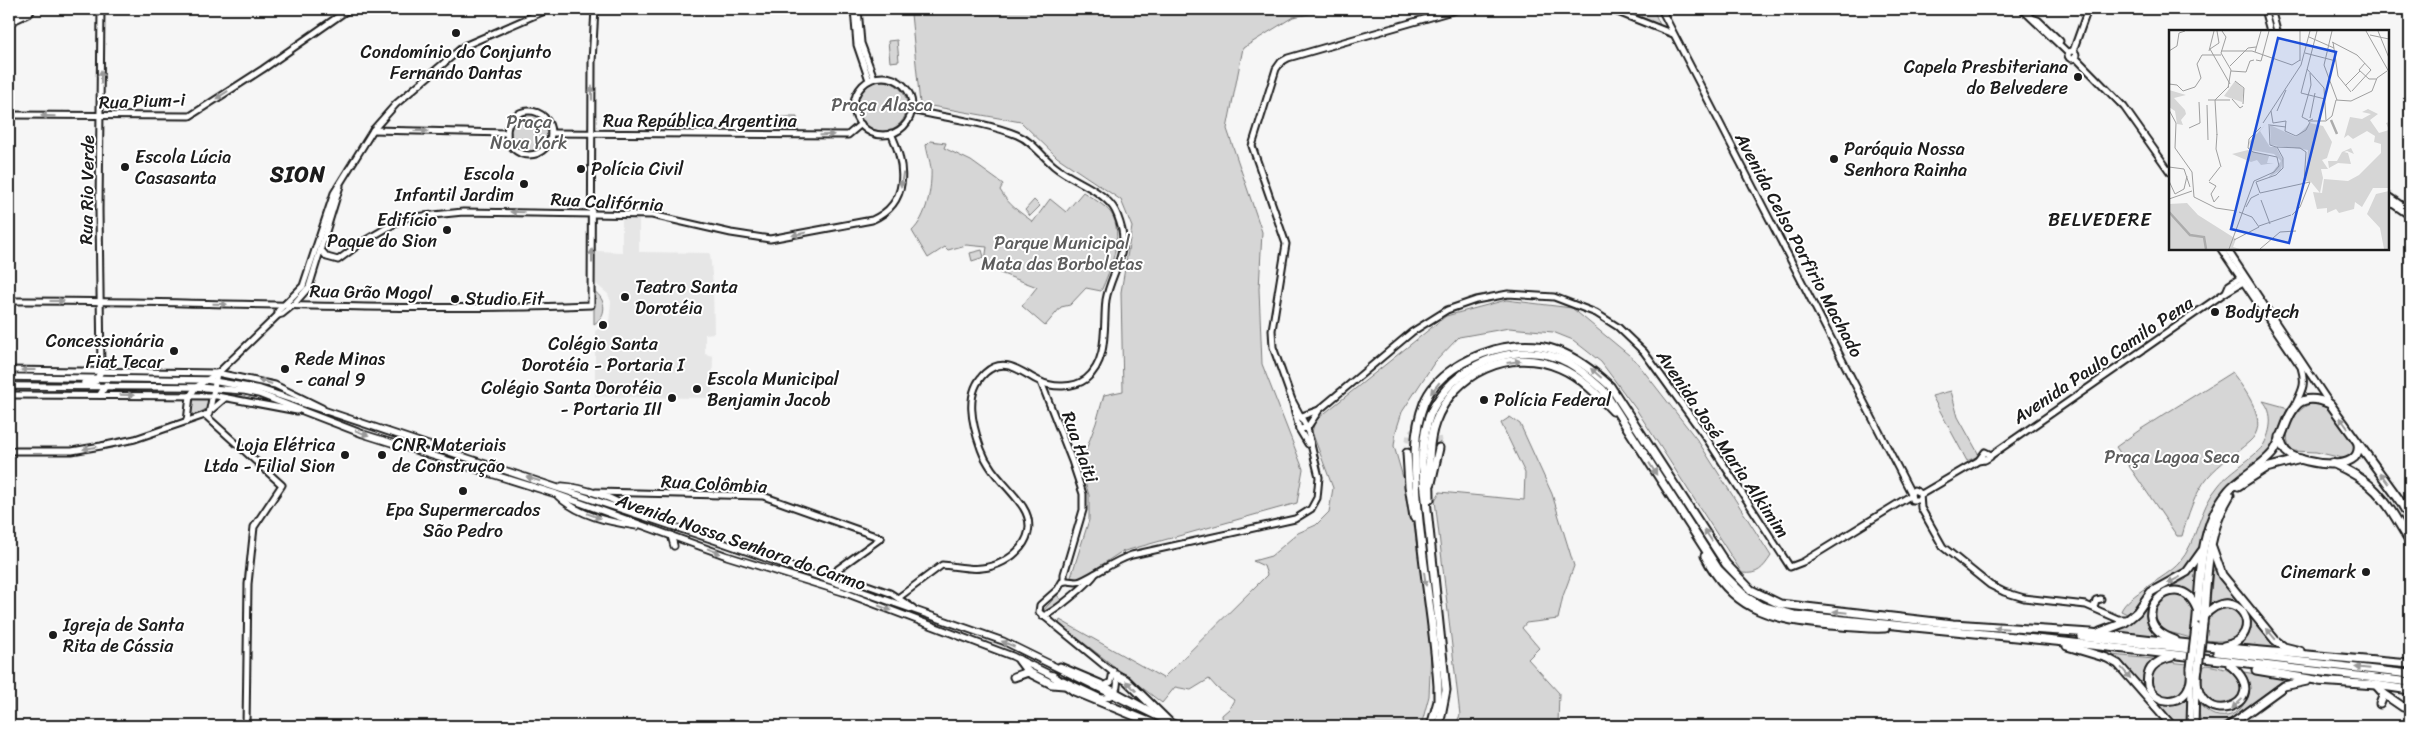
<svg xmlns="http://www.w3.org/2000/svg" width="2419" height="735" viewBox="0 0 2419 735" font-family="Sriracha,sans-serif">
	<rect width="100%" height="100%" fill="#f6f6f6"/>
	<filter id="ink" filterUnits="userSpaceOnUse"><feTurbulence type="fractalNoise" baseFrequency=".02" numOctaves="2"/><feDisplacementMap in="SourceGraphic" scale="10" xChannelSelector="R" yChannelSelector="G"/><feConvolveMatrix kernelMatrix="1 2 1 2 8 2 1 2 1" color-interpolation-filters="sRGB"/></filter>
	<g filter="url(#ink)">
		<path fill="#e6e6e6" d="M622,218H639V252L710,253L713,285L714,333L705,334V354L713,356L712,398L595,397V331L609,322L611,302L608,294L596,284V251L622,252Z"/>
		<g fill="#d6d6d6" stroke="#797979">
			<path d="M929,9H1337L1293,17L1243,48L1227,129L1262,232L1259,289L1262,364L1303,469L1297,503L1121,552L1080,579L1071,577L1089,520V495L1080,466L1096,423L1104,395L1123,391L1121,292L1132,227L1121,200L1057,157L1021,122L920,104L911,14Z"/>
			<path d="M1390,9H1422L1399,15Z"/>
			<path d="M1623,9H1653L1660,25Z"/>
			<path d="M897,40L899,61L890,62L888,41Z"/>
			<circle cx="882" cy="106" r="25"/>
			<circle cx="529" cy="133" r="20"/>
			<path d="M779,117H797V129L779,128Z"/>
			<path d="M930,141L946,143L944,148L971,161L1003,184L1000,190C1010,207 1019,211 1033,222L1050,199L1066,212L1083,192C1092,198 1105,205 1111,213C1125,234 1110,271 1101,291L1086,288L1070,305L1061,307L1045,326L1022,306L1037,287L984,267L987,247L966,245L948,250L945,247L928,258L912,231C927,217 932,188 931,168C930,161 927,152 926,145Z"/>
			<path d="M1034,200L1040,206L1030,216L1025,210Z"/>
			<path d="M982,250L984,257L972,261L970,253Z"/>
			<path d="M594,291C607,300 607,316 594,324Z"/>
			<path d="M1506,300L1572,308L1635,360L1698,441L1771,556C1763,568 1758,575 1742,573L1636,409L1601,362L1573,340L1553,332L1509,328L1459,337L1434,363L1402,412L1396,431L1394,446L1412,509L1431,650L1429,696L1421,726H1223L1222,715L1229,709L1234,700L1217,688L1209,679L1191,690L1175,687L1162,703L1059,624L1060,620L1163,678L1267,575L1264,566L1253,561L1271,556L1298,533L1316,525L1329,512L1333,488L1312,432L1315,421L1446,316Z"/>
			<path d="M2232,372C2244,389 2272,423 2249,442C2235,454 2220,463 2208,477C2194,494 2188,515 2182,536H2177L2116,447L2141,429Z"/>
			<path d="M1951,391L1958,417L1978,453V456L1967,461L1932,396Z"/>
			<path d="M193,399H211C208,410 201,413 191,415Z"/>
			<path d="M2263,401L2285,407L2287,410C2280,425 2275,446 2263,458C2249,471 2232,479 2220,496C2206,516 2206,542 2192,562C2180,579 2158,585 2143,598C2137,603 2133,609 2127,614L2121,611C2127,595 2166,578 2179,563C2198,541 2198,509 2219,485C2230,471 2258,455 2264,444C2271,431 2274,413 2263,401Z"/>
			<path d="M2314,403C2333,406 2343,428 2354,443L2353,453L2347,459L2316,452L2292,451C2279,437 2295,406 2314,403Z"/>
			<path d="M1510,417L1520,424L1552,494L1574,566L1563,596L1558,619L1526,623L1522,628L1539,648L1528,659L1559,693L1558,724L1557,726H1455L1460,715L1435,500L1440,492L1524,500L1525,473L1501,423Z"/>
			<path d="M2197,567L2195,600C2191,597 2186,592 2182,590C2164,581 2147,602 2147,618L2156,636L2116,631L2138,618L2157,593L2185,580Z"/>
			<path d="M2213,570H2215L2278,649L2241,644C2243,641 2246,640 2248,636C2255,623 2245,602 2229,599C2223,598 2216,602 2210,603Z"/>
			<path d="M1057,595L1062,601L1045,616L1042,612Z"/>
			<path d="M2174,595C2197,598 2194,621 2191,638L2165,631L2156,621V606L2165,597Z"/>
			<path d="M2226,606L2240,614C2252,641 2224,643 2206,640C2204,623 2209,610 2226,606Z"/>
			<path d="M2112,655L2153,659C2151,663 2146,668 2145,673C2139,699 2168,712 2187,696L2188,726H2175L2122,662Z"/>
			<path d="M2169,662L2188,664C2186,689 2180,709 2152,689C2149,675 2154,664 2169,662Z"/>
			<path d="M2207,665C2231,669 2252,676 2235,704L2211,706L2201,690L2203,667Z"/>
			<path d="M2244,672L2283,679V680L2223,726H2201L2198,704C2203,707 2208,713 2214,715C2241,723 2256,693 2244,672Z"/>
			<rect x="9" y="679" width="4" height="47"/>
		</g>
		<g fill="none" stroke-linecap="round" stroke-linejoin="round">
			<path stroke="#d5d5d5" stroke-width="7" stroke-dasharray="7 3.5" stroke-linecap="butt" d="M1407,453L1410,434L1415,429L1431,430L1437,435L1439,448"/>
			<g stroke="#1c1c1c" stroke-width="9">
				<g id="secondary">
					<path d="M101,9L99,209L101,371"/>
					<path d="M854,9L857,45L869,80"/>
					<path d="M858,9L861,43L874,78"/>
					<path d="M1610,9L1673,34"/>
					<path d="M1661,9L1911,493"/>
					<path d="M2022,9L2068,53"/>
					<path d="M2264,9L2270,31"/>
					<path d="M2271,9L2277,31"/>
					<path d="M2032,18L2038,20L2060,41"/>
					<path d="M9,19L29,9"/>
					<path d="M9,23L30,13L32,9"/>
					<circle cx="2072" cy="55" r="4"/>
					<path d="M2073,51L2088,9"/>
					<path d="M2075,57L2124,107L2170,172"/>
					<circle cx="883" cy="106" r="29"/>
					<circle cx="529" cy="133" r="22"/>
					<path d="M9,115L190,116L263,69L349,9"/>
					<path d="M373,130L507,133"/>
					<path d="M551,133L848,135L861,124"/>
					<path d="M2388,196L2410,211"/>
					<path d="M2388,201L2410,216"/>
					<path d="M2221,249L2301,367C2306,384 2303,389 2295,405"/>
					<path d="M2227,249L2330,404"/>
					<path d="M321,250L327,257L338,260L361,243L404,218L463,212L652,215L731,233L770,239L872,220C910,203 906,166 891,133"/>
					<path d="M2226,292L2229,285L2243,276"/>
					<path d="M9,301C203,300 397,313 591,305L592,62L595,9"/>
					<path d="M278,315V311L303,286L334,193L373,130L396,104L464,46L549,9"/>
					<path d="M9,370L217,373L275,385L322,408"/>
					<path d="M1041,382L1072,461L1083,494V510L1064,574V581"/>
					<path d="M9,395L217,396L297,411"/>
					<path d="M1293,404L1299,429L1308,444"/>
					<path d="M211,410L225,398"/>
					<path d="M209,414L217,373"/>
					<path d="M205,415L282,485L254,527L248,584L246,726"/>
					<path d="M1299,417L1319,410"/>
					<path d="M187,421L190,396L196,387L219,372L278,315L282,314L293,305L309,287L340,186"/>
					<path d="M1299,429L1307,428L1319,410L1412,332L1447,310L1476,300L1508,294L1554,297L1596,313L1618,327L1644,352L1707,439L1790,567L1803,562L1910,496"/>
					<path d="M9,451H72L101,446L135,439L208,414"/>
					<path d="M1990,456L2226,292L2243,282"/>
					<path d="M1979,460L1985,452L1989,454L1990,457L1985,460L1982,456"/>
					<path d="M596,492L763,496L881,538"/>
					<path d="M1920,495L1978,461L1984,460"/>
					<path d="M1919,500H1912L1911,493L1914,490L1920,493L1921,508L1943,547L1990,585L2004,592L2024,598L2086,605L2118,619H2129"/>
					<path d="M836,574L890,593L913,608"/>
					<path d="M835,576L838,569L881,538"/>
					<path d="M898,598L942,565C955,566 970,570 982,568C1011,565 1042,537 1023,507C1009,486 990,474 981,449C972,424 964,393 985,373C1005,355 1022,373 1039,381C1052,388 1074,388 1086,379C1109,361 1103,325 1106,300C1110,276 1127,256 1122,230C1120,222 1118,214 1113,207C1099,188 1072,181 1054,166C1042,156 1032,141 1017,135C985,122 945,118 911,110"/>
					<path d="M2094,607L2096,600L2101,599"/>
					<path d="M1042,616C1052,615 1089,583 1095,574"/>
					<path d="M1060,666L1100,683L1151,711"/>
					<path d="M1063,680L1103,699"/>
					<path d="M1104,686L1111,682L1113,671"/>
					<path d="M1101,698C1115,699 1120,687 1116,675L1039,612L1040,605L1058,589L1062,582C1069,579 1074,584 1081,581C1099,573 1113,561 1132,555L1295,519L1311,509L1317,498L1319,477L1307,428L1292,400L1273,347L1272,330L1286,244L1252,146L1276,69L1281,62L1288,58L1459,9"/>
					<path d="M2190,726L2191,687"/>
					<path d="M2195,726L2196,684"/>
				</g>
			</g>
			<g stroke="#1c1c1c" stroke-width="9">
				<g id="primary">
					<path d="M9,377L207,380L260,389L726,544L1003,641L1166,721"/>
					<path d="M84,383L96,381L101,371"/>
					<path d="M9,386L196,387L245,391L259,394L363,434L556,494L727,556L843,592L1012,656L1053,676"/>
					<path d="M100,395L106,385"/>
					<path d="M562,486C581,487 620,499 634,513"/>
					<path d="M558,496C579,516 609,522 637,526"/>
					<path d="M671,535L674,546"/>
				</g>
			</g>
			<g stroke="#1c1c1c" stroke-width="11">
				<g id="highway">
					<path d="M2280,437C2281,444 2283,450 2289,454C2304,464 2363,474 2358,444"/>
					<path d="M1407,453L1409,486L1414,517"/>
					<path d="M2332,463C2378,483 2385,500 2410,542"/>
					<path d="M1431,483L1439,448"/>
					<path d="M2238,486L2266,468L2301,459"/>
					<path d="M1430,499C1430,473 1426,448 1435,423C1453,373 1509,346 1560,368C1581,377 1597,394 1613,411"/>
					<path d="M2212,547L2222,575L2275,640L2284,647L2300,651"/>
					<path d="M1705,556C1732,608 1766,618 1820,624C1842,626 1863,629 1885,628"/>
					<path d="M2204,616C2236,579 2270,636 2224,646"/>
					<path d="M2203,623C2208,578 2205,536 2230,495"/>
					<path d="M2196,627C2201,582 2197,528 2228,491C2240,476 2265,465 2274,451C2290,426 2288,385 2330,404L2398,498L2410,518"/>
					<path d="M2100,632L2124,623L2137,612L2151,592L2187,572L2202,551"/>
					<path d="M2082,637L2199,650"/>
					<path d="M2175,640C2117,620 2179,562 2197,609"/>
					<path d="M2067,646L2107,658L2118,664L2172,726"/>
					<path d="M2217,652L2410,674"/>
					<path d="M2171,657C2155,661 2145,669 2148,686C2157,706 2184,705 2190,684C2192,680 2191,673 2191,668"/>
					<path d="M1019,660L1028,672"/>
					<path d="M2198,669C2187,735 2280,706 2230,665"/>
					<path d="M2256,670L2322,681"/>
					<path d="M1116,675L1126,680L1170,723L1177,726"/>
					<path d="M1053,676L1074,691L1159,726"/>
					<path d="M1014,677L1028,672L1052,684L1064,685"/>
					<path d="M2318,681L2376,685L2410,690"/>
					<path d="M2376,685L2384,694L2380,704"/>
					<path d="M2384,694L2403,707"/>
					<path d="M1431,726L1438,701V686C1434,622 1421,560 1417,497C1415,466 1412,434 1424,403C1435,375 1467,358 1494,350C1544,337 1574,353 1610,386L1726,564L1751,590L1780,604L1953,624L2091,633L2216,647L2410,664"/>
					<path d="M1439,726L1446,690L1422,462C1423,442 1425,420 1436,403C1461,361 1521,339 1567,362C1580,369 1592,380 1603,390L1718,569L1746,597L1761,606L1794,615L2065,642L2410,682"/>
					<path d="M2229,726L2284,686L2307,681"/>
				</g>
			</g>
			<use href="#secondary" stroke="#fff" stroke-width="5"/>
			<use href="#primary" stroke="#fff" stroke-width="5.5"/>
			<use href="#highway" stroke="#fff" stroke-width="7"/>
			<g stroke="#1c1c1c" stroke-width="11" stroke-linecap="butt">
				<g id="highway-bridge">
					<path d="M2191,668L2196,627"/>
					<path d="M2198,669L2203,623"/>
				</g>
			</g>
			<use href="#highway-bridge" stroke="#fff" stroke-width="7"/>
		</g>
		<defs><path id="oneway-solid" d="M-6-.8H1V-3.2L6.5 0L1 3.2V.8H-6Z" transform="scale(1.25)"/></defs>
		<g fill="#999">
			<use href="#oneway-solid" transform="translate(101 77) rotate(-90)"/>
			<use href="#oneway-solid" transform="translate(592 93) rotate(-90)"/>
			<use href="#oneway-solid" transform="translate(222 95) rotate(147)"/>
			<use href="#oneway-solid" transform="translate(48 116) rotate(-179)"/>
			<use href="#oneway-solid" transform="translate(421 131)"/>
			<use href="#oneway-solid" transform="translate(827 135) rotate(-1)"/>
			<use href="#oneway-solid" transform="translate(902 180) rotate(98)"/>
			<use href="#oneway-solid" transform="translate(517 212) rotate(-179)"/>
			<use href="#oneway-solid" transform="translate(799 234) rotate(168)"/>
			<use href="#oneway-solid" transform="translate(592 256) rotate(-90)"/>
			<use href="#oneway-solid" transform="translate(57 301)"/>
			<use href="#oneway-solid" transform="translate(220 304) rotate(1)"/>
			<use href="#oneway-solid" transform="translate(1514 362) rotate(-8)"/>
			<use href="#oneway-solid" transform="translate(28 370) rotate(-180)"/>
			<use href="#oneway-solid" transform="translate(1596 373) rotate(-139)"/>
			<use href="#oneway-solid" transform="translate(265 382) rotate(-164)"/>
			<use href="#oneway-solid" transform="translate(1435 388) rotate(128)"/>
			<use href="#oneway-solid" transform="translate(127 395) rotate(1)"/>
			<use href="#oneway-solid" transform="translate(2344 423) rotate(-126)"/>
			<use href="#oneway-solid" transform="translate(362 433) rotate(20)"/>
			<use href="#oneway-solid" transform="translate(90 448) rotate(170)"/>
			<use href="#oneway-solid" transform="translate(1653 469) rotate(58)"/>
			<use href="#oneway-solid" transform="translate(2384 478) rotate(-126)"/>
			<use href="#oneway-solid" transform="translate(533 479) rotate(-162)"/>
			<use href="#oneway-solid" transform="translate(594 516) rotate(20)"/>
			<use href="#oneway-solid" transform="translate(1708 535) rotate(-123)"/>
			<use href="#oneway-solid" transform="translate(714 551) rotate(21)"/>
			<use href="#oneway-solid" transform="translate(1425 579) rotate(82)"/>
			<use href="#oneway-solid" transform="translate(2174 580) rotate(153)"/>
			<use href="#oneway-solid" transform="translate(885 608) rotate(21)"/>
			<use href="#oneway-solid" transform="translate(1840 612) rotate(-174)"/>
			<use href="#oneway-solid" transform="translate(2001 628) rotate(-175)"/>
			<use href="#oneway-solid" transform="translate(2271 634) rotate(-130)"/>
			<use href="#oneway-solid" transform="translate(1008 644) rotate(-157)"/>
			<use href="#oneway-solid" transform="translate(2362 668) rotate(-174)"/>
			<use href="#oneway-solid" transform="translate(2126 673) rotate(49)"/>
			<use href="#oneway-solid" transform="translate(1131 686) rotate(-136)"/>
			<use href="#oneway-solid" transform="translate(2237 704) rotate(137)"/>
		</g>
	</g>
	<g fill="#1c1c1c" stroke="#fff" stroke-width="2">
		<circle cx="456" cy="33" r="5"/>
		<circle cx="2078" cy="77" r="5"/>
		<circle cx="1834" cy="159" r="5"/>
		<circle cx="125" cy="167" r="5"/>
		<circle cx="581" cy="169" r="5"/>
		<circle cx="524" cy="184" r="5"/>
		<circle cx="447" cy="230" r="5"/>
		<circle cx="625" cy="297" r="5"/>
		<circle cx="455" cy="299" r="5"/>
		<circle cx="2215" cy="312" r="5"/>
		<circle cx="603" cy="325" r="5"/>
		<circle cx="174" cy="351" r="5"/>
		<circle cx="285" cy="369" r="5"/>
		<circle cx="697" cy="389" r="5"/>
		<circle cx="672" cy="398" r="5"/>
		<circle cx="1484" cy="400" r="5"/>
		<circle cx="345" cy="455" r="5"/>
		<circle cx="382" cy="455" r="5"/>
		<circle cx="463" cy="491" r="5"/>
		<circle cx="2366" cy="572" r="5"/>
		<circle cx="53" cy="635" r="5"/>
	</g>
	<g text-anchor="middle" stroke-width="4" stroke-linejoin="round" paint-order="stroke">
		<g font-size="18" fill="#1c1c1c" stroke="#fff" text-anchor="start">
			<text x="456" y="58" text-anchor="middle">Condomínio do Conjunto<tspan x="456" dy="21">Fernando Dantas</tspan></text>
			<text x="2068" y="73" text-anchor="end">Capela Presbiteriana<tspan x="2068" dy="21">do Belvedere</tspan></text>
			<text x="1844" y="155">Paróquia Nossa<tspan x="1844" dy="21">Senhora Rainha</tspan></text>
			<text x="135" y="163">Escola Lúcia<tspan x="135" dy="21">Casasanta</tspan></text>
			<text x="591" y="175">Polícia Civil</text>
			<text x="514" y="180" text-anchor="end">Escola<tspan x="514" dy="21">Infantil Jardim</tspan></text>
			<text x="437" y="226" text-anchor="end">Edifício<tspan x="437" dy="21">Paque do Sion</tspan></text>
			<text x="635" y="293">Teatro Santa<tspan x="635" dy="21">Dorotéia</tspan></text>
			<text x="465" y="305">Studio Fit</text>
			<text x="2225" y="318">Bodytech</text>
			<text x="164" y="347" text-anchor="end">Concessionária<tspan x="164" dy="21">Fiat Tecar</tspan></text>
			<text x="603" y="350" text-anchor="middle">Colégio Santa<tspan x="603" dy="21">Dorotéia - Portaria I</tspan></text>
			<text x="295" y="365">Rede Minas<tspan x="295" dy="21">- canal 9</tspan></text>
			<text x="707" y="385">Escola Municipal<tspan x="707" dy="21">Benjamin Jacob</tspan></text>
			<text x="662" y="394" text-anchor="end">Colégio Santa Dorotéia<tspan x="662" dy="21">- Portaria III</tspan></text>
			<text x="1494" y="406">Polícia Federal</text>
			<text x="335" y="451" text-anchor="end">Loja Elétrica<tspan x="335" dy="21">Ltda - Filial Sion</tspan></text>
			<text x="392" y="451">CNR Materiais<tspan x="392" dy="21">de Construção</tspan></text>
			<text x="463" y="516" text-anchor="middle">Epa Supermercados<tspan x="463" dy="21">São Pedro</tspan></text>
			<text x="2356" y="578" text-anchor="end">Cinemark</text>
			<text x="63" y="631">Igreja de Santa<tspan x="63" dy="21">Rita de Cássia</tspan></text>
		</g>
		<g font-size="18" fill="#1c1c1c" stroke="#fff">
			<text transform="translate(142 101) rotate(-2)" y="6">Rua Pium-i</text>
			<text x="700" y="127">Rua República Argentina</text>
			<text transform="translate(87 190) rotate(-89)" y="6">Rua Rio Verde</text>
			<text transform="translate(607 202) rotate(3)" y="6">Rua Califórnia</text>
			<text transform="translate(1799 245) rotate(62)" y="6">Avenida Celso Porfirio Machado</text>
			<text transform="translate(371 292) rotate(1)" y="6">Rua Grão Mogol</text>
			<text transform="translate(2103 360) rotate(-34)" y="6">Avenida Paulo Camilo Pena</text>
			<text transform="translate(1723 444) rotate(56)" y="6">Avenida José Maria Alkimim</text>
			<text transform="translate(1080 447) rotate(70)" y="6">Rua Haiti</text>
			<text transform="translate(714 484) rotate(3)" y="6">Rua Colômbia</text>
			<text transform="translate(741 542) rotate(19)" y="6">Avenida Nossa Senhora do Carmo</text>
		</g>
		<g font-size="18" fill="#5d5d5d" stroke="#fff">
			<text x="882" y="111">Praça Alasca</text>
			<text x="529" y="128">Praça<tspan x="529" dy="21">Nova York</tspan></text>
			<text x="1062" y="249">Parque Municipal<tspan x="1062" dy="21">Mata das Borboletas</tspan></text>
			<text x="2172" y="463">Praça Lagoa Seca</text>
		</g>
		<g font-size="19" letter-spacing="1" fill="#1c1c1c" stroke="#fff">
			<text x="2100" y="226">BELVEDERE</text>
		</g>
		<g font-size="22" font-weight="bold" letter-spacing="1" fill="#1c1c1c" stroke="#fff">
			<text x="298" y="182">SION</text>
		</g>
	</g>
	<g transform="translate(2169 30)">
		<rect width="220" height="220" fill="#f6f6f6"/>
		<path d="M66,51L75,59L73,72L55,66ZM0,60L17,65L5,68L16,80L17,84L12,90L14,95L8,94L6,81L0,77ZM199,79L209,84L201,90L210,103L220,100L217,93L220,92V158H204L193,177L186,172L185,179L170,183L167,179L158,183V178L148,179L144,162L153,163L155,149L179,151L190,145L212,123V114L205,112L206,106L198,101L184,109L179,105L175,108L181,87L193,89L202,84L193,82ZM141,93L154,96L163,112L158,128L153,130L159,139H152L154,148L151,163L142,152L137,151L139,120L102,115L101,95L127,107ZM97,94L91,101L101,117H107L114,130L112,140L99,148L112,131L105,124L82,120L80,112ZM182,118L185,124L178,121L175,122L179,123L182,134L169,133L160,138L159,131H168L173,122ZM79,120L100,126L98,133H105L92,135L88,130L82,132L63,124ZM220,161V219H215L211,198L198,184L207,164ZM18,173L29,185L67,209L64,217L71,219H0V174Z" fill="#d6d6d6"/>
		<path fill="none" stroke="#acacac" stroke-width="2.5" d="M162,90L168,104M0,182L21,205L35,207L37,219"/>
		<path fill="none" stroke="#9f9f9f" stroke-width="1" d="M53,1L57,7L52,23L62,40L59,58M148,1L132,63L156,69M163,1L155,35L168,70M197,1L220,42M209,1L220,28M201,5L220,9M140,7L165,18M163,12L188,25L202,40L183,61M164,12L169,46L182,62M41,19L61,54M41,19L50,13L48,1M0,21L8,16L10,3L16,1M40,21L45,1M52,21H83L123,35L131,30M86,22L92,1M136,23L167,31M87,30L92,31L100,1M131,31V1M196,33L190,40L200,49H207M61,36L79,18L87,17M138,39L155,58L157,90M62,41L77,42L81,31L85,30M66,51L75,58L74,74M0,54L8,55L14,61L26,57L32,48L28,34L33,25H52M176,56L191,41M63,69L71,78L74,76M39,70H61M46,70L48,105M46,70L60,56M38,75L39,110M0,80L7,93L6,118L23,142L25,167L47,178L67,181M102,81L104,93L117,91L116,101L127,106L137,100L141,92M108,81L117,60M141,88L146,63M144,89L139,91H157L163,86L167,70L182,71L203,61L208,48L218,41M139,90L133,87L142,55L141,43M94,93L132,35L141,1M100,94L101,115L107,117M101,95L117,97M20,98L31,93L30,72M48,104L47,119L52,137M107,117L131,118L137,122L135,153M0,137L15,139L21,157M0,151L6,164L15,159L18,146M40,151L51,137M40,152L47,156L42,164L45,172L50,166M91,163L141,152L131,177L123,185M91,163L87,152L107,145L114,138V128L108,117M0,169L23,161M92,170L101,194M77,177L82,168L90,164M90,196L122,185M65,210L90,197L83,187L70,182M60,219L85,151L105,142L110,136L108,127L84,122L79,118L80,109L92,97M91,219L111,202L127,201"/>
		<path fill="#1d4ed8" fill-opacity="0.15" stroke="#1d4ed8" stroke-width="2.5" d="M109,8L167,22L120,213L62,199Z"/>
		<rect width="220" height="220" fill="none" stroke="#1c1c1c" stroke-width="2.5"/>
	</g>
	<rect width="2419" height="735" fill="none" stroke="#fff" stroke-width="30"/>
	<rect x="15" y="15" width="2389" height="705" fill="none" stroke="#1c1c1c" stroke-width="2" filter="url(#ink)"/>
</svg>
